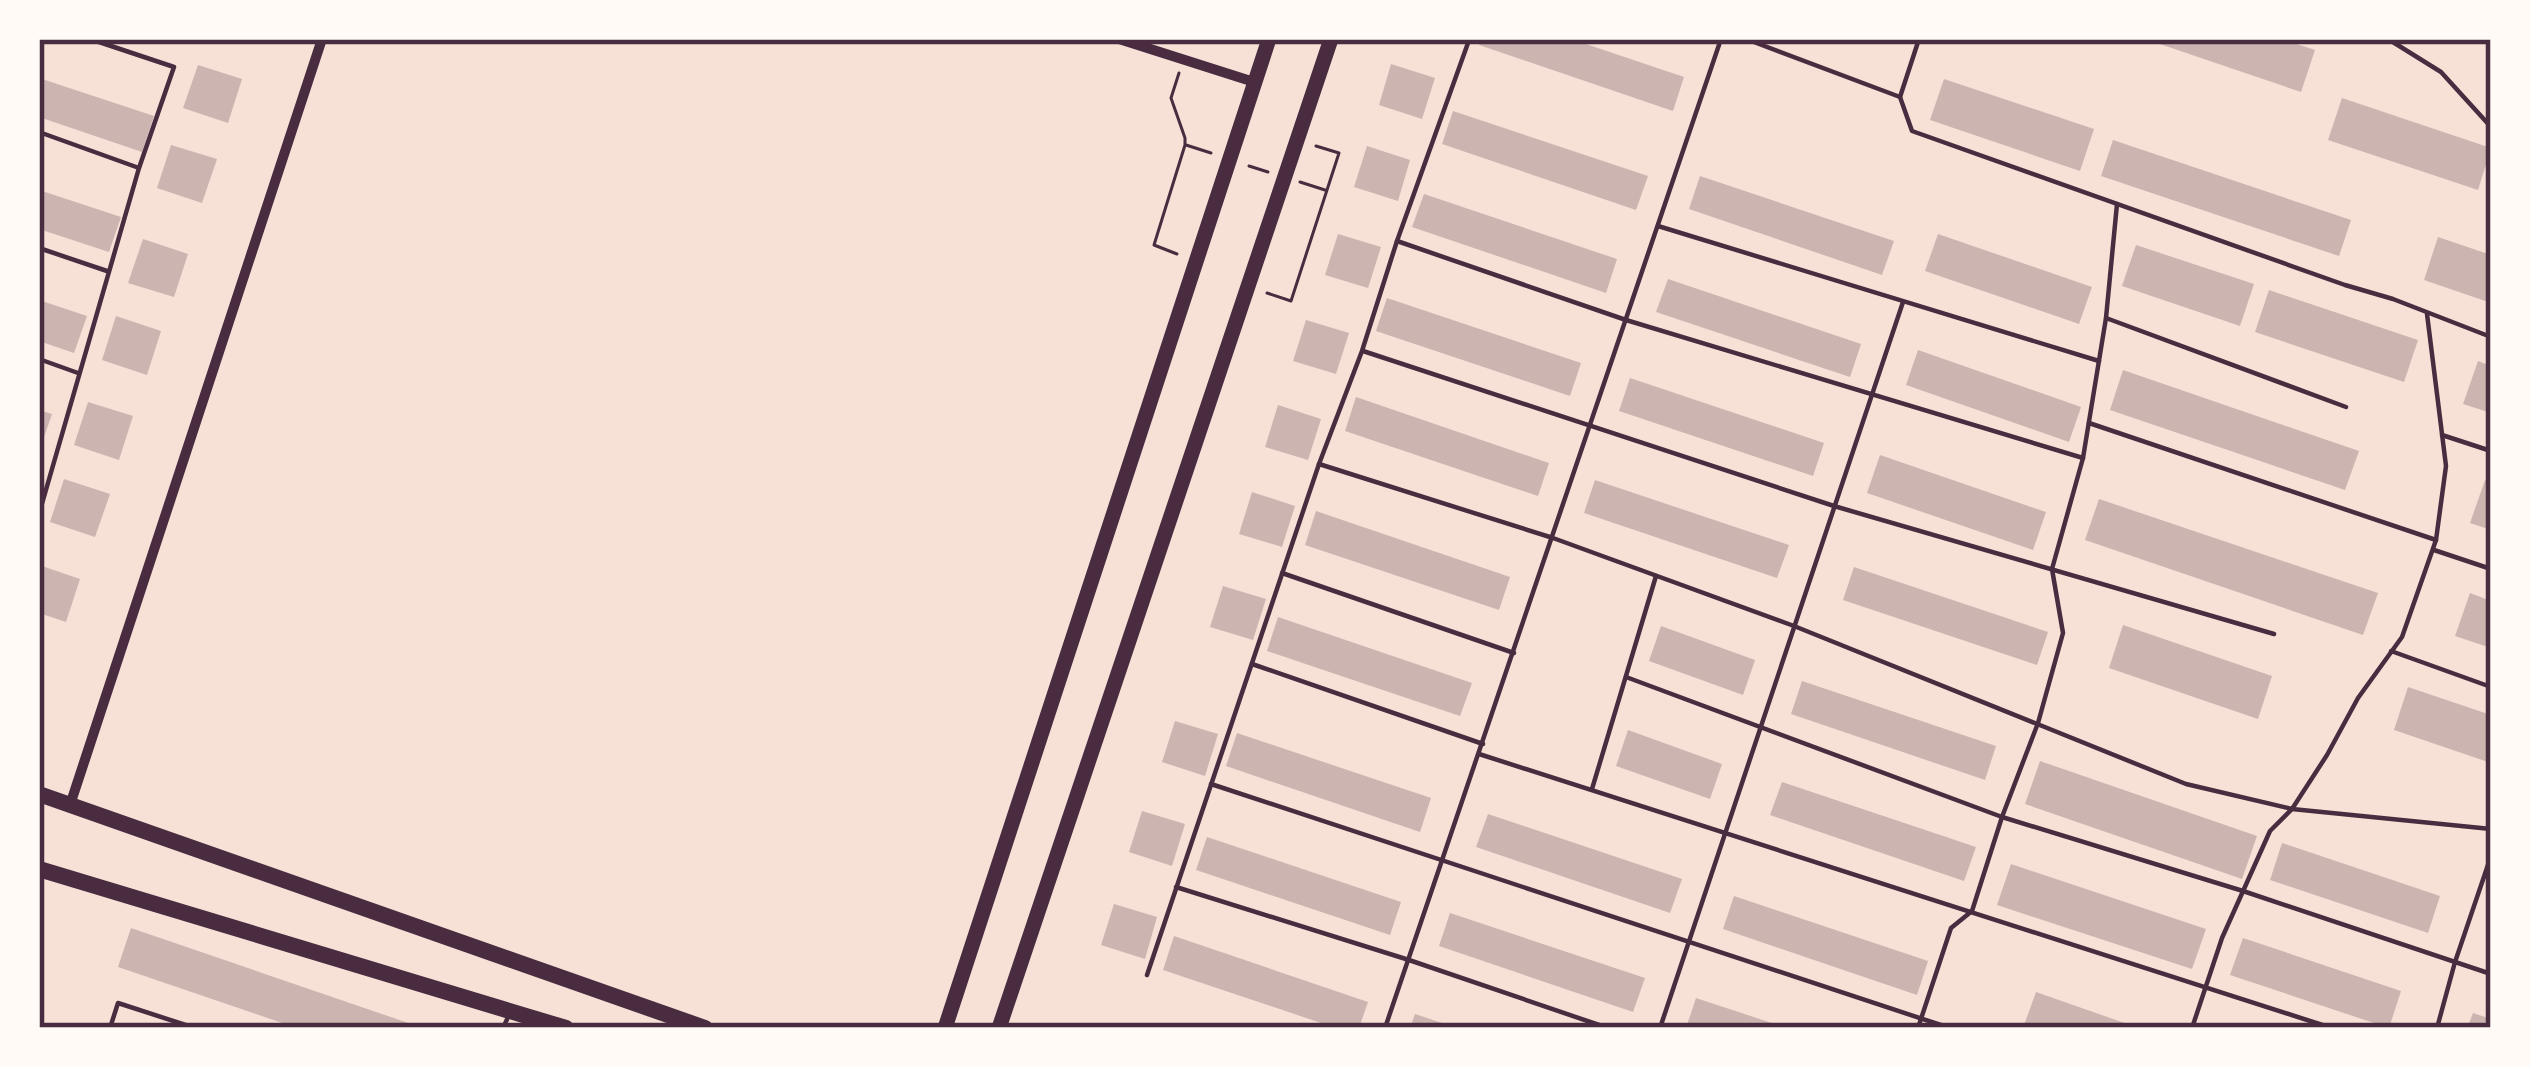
<svg xmlns="http://www.w3.org/2000/svg" width="2530" height="1067" viewBox="0 0 2530 1067" font-family="Karla,sans-serif">
	<rect width="100%" height="100%" fill="#f7e1d7"/>
	<g fill="#ccb4b1">
		<path d="M1482,39H1571L1684,77L1673,111L1479,45Z"/>
		<path d="M2145,39H2281L2315,50L2301,92Z"/>
		<path d="M1391,64L1435,78L1422,119L1379,105Z"/>
		<path d="M198,65L242,79L228,123L183,108Z"/>
		<path d="M39,78L154,116L142,152L39,117Z"/>
		<path d="M1944,79L2094,129L2080,171L1930,120Z"/>
		<path d="M2342,98L2491,148L2478,190L2328,140Z"/>
		<path d="M1453,111L1648,176L1636,210L1442,144Z"/>
		<path d="M2113,140L2351,220L2339,256L2101,176Z"/>
		<path d="M171,145L217,159L202,203L157,188Z"/>
		<path d="M1367,146L1410,160L1398,201L1354,187Z"/>
		<path d="M1700,176L1894,241L1882,275L1689,209Z"/>
		<path d="M39,190L121,217L109,252L39,229Z"/>
		<path d="M1424,194L1617,259L1606,293L1412,227Z"/>
		<path d="M1338,234L1381,247L1368,288L1325,275Z"/>
		<path d="M1938,234L2092,287L2079,324L1925,271Z"/>
		<path d="M2438,237L2491,255V303L2424,280Z"/>
		<path d="M143,239L188,254L174,297L128,283Z"/>
		<path d="M2136,245L2254,284L2240,326L2122,286Z"/>
		<path d="M1668,279L1861,344L1850,377L1656,312Z"/>
		<path d="M2269,290L2418,340L2404,382L2255,332Z"/>
		<path d="M1387,298L1581,363L1570,396L1376,331Z"/>
		<path d="M39,300L87,316L74,353L39,341Z"/>
		<path d="M116,316L161,331L147,375L102,360Z"/>
		<path d="M1306,320L1349,333L1336,374L1293,361Z"/>
		<path d="M1918,350L2081,407L2069,442L1906,385Z"/>
		<path d="M2478,361L2491,366V413L2463,404Z"/>
		<path d="M2123,370L2359,451L2345,490L2110,410Z"/>
		<path d="M1630,378L1824,443L1813,476L1619,411Z"/>
		<path d="M1356,397L1549,463L1538,496L1345,431Z"/>
		<path d="M88,402L133,416L119,460L74,445Z"/>
		<path d="M1278,405L1321,419L1308,460L1265,447Z"/>
		<path d="M39,410L52,414L40,449L39,448Z"/>
		<path d="M1880,455L2046,512L2033,550L1867,493Z"/>
		<path d="M64,479L110,494L95,537L50,522Z"/>
		<path d="M1595,480L1789,545L1777,578L1584,513Z"/>
		<path d="M2485,480L2491,483V530L2470,523Z"/>
		<path d="M1252,492L1295,506L1282,547L1239,534Z"/>
		<path d="M2099,499L2378,593L2363,635L2085,540Z"/>
		<path d="M1316,511L1510,577L1499,610L1305,545Z"/>
		<path d="M39,565L80,579L66,622L39,613Z"/>
		<path d="M1854,567L2048,632L2037,665L1843,600Z"/>
		<path d="M1223,586L1266,599L1253,640L1210,627Z"/>
		<path d="M2470,593L2491,601V648L2455,636Z"/>
		<path d="M1278,617L1472,683L1460,716L1267,651Z"/>
		<path d="M2123,625L2272,676L2258,719L2109,668Z"/>
		<path d="M1661,626L1755,660L1743,695L1649,661Z"/>
		<path d="M1802,681L1996,746L1985,780L1791,714Z"/>
		<path d="M2408,687L2491,715V763L2394,730Z"/>
		<path d="M1175,721L1218,734L1205,776L1162,762Z"/>
		<path d="M1628,730L1722,764L1710,799L1616,766Z"/>
		<path d="M1237,733L1431,798L1420,832L1226,766Z"/>
		<path d="M2040,761L2257,836L2242,879L2025,804Z"/>
		<path d="M1782,782L1976,847L1964,881L1770,815Z"/>
		<path d="M1142,811L1185,824L1172,866L1129,852Z"/>
		<path d="M1488,814L1682,879L1670,913L1476,847Z"/>
		<path d="M1207,837L1401,902L1390,935L1196,870Z"/>
		<path d="M2282,843L2440,896L2428,933L2270,880Z"/>
		<path d="M2011,864L2206,929L2192,969L1997,905Z"/>
		<path d="M1734,896L1928,961L1917,995L1723,929Z"/>
		<path d="M1114,904L1157,917L1145,959L1101,945Z"/>
		<path d="M1450,913L1645,978L1633,1012L1439,946Z"/>
		<path d="M131,928L420,1027V1028H297L118,967Z"/>
		<path d="M1174,936L1368,1002L1359,1028H1336L1163,970Z"/>
		<path d="M2243,938L2401,991L2389,1028L2230,975Z"/>
		<path d="M2036,992L2136,1027V1028H2023Z"/>
		<path d="M1696,998L1784,1027V1028H1686Z"/>
		<path d="M2473,1013L2491,1019V1028H2467Z"/>
		<path d="M1415,1014L1454,1027V1028H1410Z"/>
	</g>
	<g fill="none" stroke-linecap="round" stroke-linejoin="round">
		<g stroke="#4a2c40" stroke-width="3">
			<path d="M1186,145L1211,153"/>
			<path d="M1249,166L1268,172"/>
			<path d="M1300,182L1325,190"/>
			<path d="M1177,254L1154,245L1185,145V138L1171,98L1179,73"/>
			<path d="M1267,293L1291,301L1339,153L1316,146"/>
		</g>
		<g stroke="#4a2c40" stroke-width="4.5">
			<path d="M1746,39L1900,97L1912,131L2345,285L2393,299L2491,337"/>
			<path d="M2388,39L2441,72L2491,127"/>
			<path d="M1900,97L1919,39"/>
			<path d="M39,132L139,168"/>
			<path d="M1658,226L2099,361"/>
			<path d="M1397,241L1626,320L2083,458"/>
			<path d="M39,248L107,271"/>
			<path d="M2106,318L2346,407"/>
			<path d="M1363,351L1834,506L2274,634"/>
			<path d="M39,359L78,373"/>
			<path d="M2089,423L2436,540"/>
			<path d="M2442,435L2491,451"/>
			<path d="M1319,464L1553,538L1794,626L2186,784L2292,809L2491,829"/>
			<path d="M39,514L139,168L174,67L90,39"/>
			<path d="M2434,550L2491,569"/>
			<path d="M1282,573L1514,653"/>
			<path d="M2391,651L2491,687"/>
			<path d="M1252,664L1483,744"/>
			<path d="M1626,677L2002,817L2243,891L2491,974"/>
			<path d="M1479,754L2332,1028"/>
			<path d="M1211,784L1950,1028"/>
			<path d="M1592,789L1656,576"/>
			<path d="M1176,887L1409,960L1608,1028"/>
			<path d="M1147,975L1319,464L1362,351L1397,241L1468,43"/>
			<path d="M110,1028L118,1003L195,1028"/>
			<path d="M503,1028L509,1015"/>
			<path d="M1385,1028L1721,39"/>
			<path d="M1660,1028L1903,302"/>
			<path d="M1918,1028L1951,928L1972,911L2002,817L2038,723L2063,633L2052,569L2083,458L2106,318L2117,204"/>
			<path d="M2192,1028L2222,938L2270,831L2292,809L2327,755L2358,698L2402,637L2436,540L2446,466L2427,314"/>
			<path d="M2437,1028L2455,962L2491,856"/>
		</g>
		<g stroke="#4a2c40" stroke-width="10">
			<path d="M1119,39L1254,82"/>
			<path d="M70,805L322,39"/>
		</g>
		<g stroke="#4a2c40" stroke-width="15">
			<path d="M945,1028L1269,39"/>
			<path d="M999,1028L1331,39"/>
		</g>
		<g stroke="#4a2c40" stroke-width="16">
			<path d="M39,794L705,1028"/>
			<path d="M39,869L566,1028"/>
		</g>
	</g>
	<rect width="2530" height="1067" fill="none" stroke="#fffaf5" stroke-width="84"/>
	<rect x="42" y="42" width="2446" height="983" fill="none" stroke="#4a2c40" stroke-width="4.5"/>
</svg>
